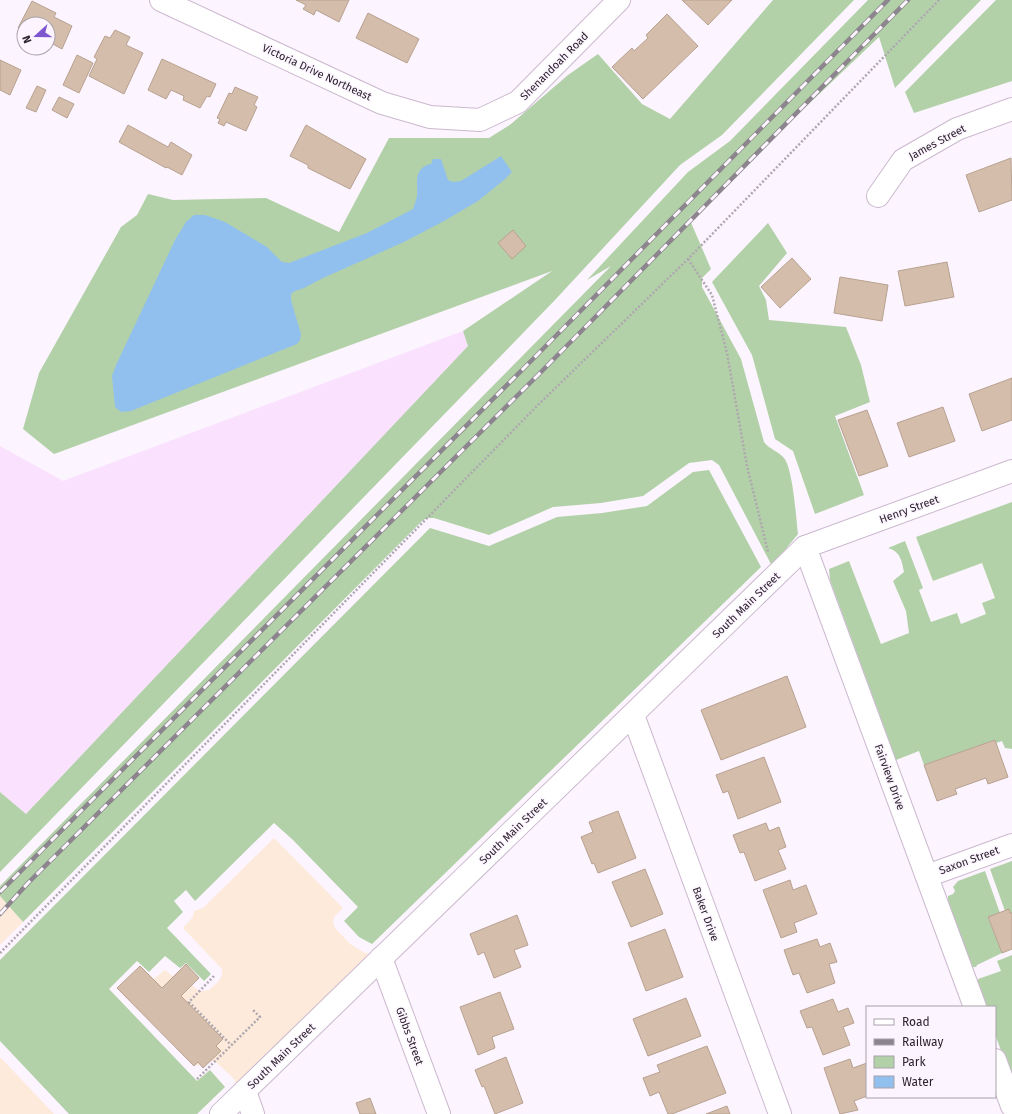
<svg xmlns="http://www.w3.org/2000/svg" width="1012" height="1114" viewBox="0 0 1012 1114" font-family="'Fira Sans',sans-serif">
	<rect width="100%" height="100%" fill="#fcf4fe"/>
	<g fill="#fdeada">
		<path d="M274,838L343,908L334,917L333,923L335,928L350,944L365,953L374,954L237,1085L234,1079L215,1061H205L198,1066L124,989L150,982L165,970L175,978L184,977L195,988L201,991L209,990L219,981L222,975V969L183,928L193,917L194,911L203,908Z"/>
		<path d="M0,896L23,922L0,945Z"/>
		<path d="M0,1057L54,1114H0Z"/>
	</g>
	<path fill="#fae1fe" d="M463,331L468,346L26,814L0,792V446L63,481Z"/>
	<g fill="#b2d1a8">
		<path d="M773,0H854L722,135L680,165L555,300L0,872V792L26,814L468,346L463,331L552,271L54,454L23,429L39,373L121,227L137,215L148,194L173,200L266,198L339,232L389,138H489L511,124L568,75L598,54L642,104L670,119Z"/>
		<path d="M868,0H981L895,88L879,37L689,218L711,269L702,278V287L741,359L764,442C769,449 778,451 784,458C793,469 796,517 798,534L772,566L719,465L712,460L689,463L643,496L601,503L553,507L489,535L434,518H427L422,521L23,922L0,896V886L611,266L587,280L688,172L730,141Z"/>
		<path d="M996,0H1012V81L914,113L905,92Z"/>
		<path d="M768,223L787,253L759,286L766,300L769,320L846,327L861,365L870,402L835,416L864,495L815,514L793,451L775,439L752,355L712,282Z"/>
		<path d="M709,470L761,567L372,944L359,937L344,921L358,907L293,840L274,823L195,901L186,890L174,901L183,912L167,928L211,974L204,981L186,963L180,968L165,956L149,972L137,961L109,989L197,1081L210,1070L225,1087L197,1114H69L0,1041V960L430,528L489,546L557,517L602,513L647,506L693,472Z"/>
		<path d="M1012,502V749L1005,748L1002,741L996,743L995,740L924,765L919,751L896,760L830,580L829,569L849,561L881,644L909,633L906,611L893,581L904,572C902,561 900,551 888,548L905,541L923,588L919,590L931,622L957,613L961,624L986,614L982,603L995,598L982,563L933,581L916,537Z"/>
		<path d="M1012,861V913H1010L1009,909L1005,911L990,869Z"/>
		<path d="M985,871L1000,913L988,918L1002,953L977,965L976,967H972L968,961L948,904V896L953,894L955,891L953,887L958,881Z"/>
		<path d="M1012,955V1081L995,1034V1007H985L977,982L978,979L1001,971L997,961Z"/>
	</g>
	<path fill="#92c0ee" d="M501,156L512,172L504,180L478,201L444,221L404,242L323,278L304,288L295,291L291,294V300L301,334L300,340L297,344L131,411L121,412L115,407L112,376L116,365L175,240L186,222L194,215H205L225,222L267,247L282,262L289,263L367,233L413,209C414,205 416,201 417,196C418,183 413,168 431,164L433,159H441L448,180L453,182L461,181Z"/>
	<g fill="#d5bdab" stroke="#b8a190">
		<path d="M296,0H349L339,22L316,10L314,15L303,9L306,5Z"/>
		<path d="M682,0H732L708,25Z"/>
		<path d="M32,1L56,13L54,17L72,26L62,49L51,43L48,46V24H24V32L18,28Z"/>
		<path d="M368,13L419,39L407,63L356,38Z"/>
		<path d="M667,14L698,46L643,99L612,67L632,48L634,51L648,38L646,35Z"/>
		<path d="M115,30L130,37L126,45L143,53L124,94L89,76L97,59L94,57L105,36L110,38Z"/>
		<path d="M77,55L93,63L79,93L63,85Z"/>
		<path d="M162,59L216,84L210,97L207,96L200,108L183,100L184,96L171,90L166,99L148,90Z"/>
		<path d="M0,60L21,70L10,95L0,90Z"/>
		<path d="M37,86L46,90L36,112L26,108Z"/>
		<path d="M235,87L258,97L254,105L257,107L246,131L226,122L224,126L218,123L220,119L217,118L229,93L232,94Z"/>
		<path d="M59,97L74,104L67,118L52,110Z"/>
		<path d="M128,125L168,147L171,142L192,155L182,175L167,167L166,168L119,142Z"/>
		<path d="M306,125L366,159L350,189L308,168V165L290,156Z"/>
		<path d="M1011,158L1012,200L979,212L966,175Z"/>
		<path d="M513,230L526,246L512,259L498,243Z"/>
		<path d="M792,258L811,279L780,308L761,287Z"/>
		<path d="M947,262L954,297L905,306L898,271Z"/>
		<path d="M840,277L888,285L882,321L834,313Z"/>
		<path d="M1012,378V420L982,431L969,394Z"/>
		<path d="M943,407L955,441L909,457L897,423Z"/>
		<path d="M867,410L888,466L859,476L838,420Z"/>
		<path d="M787,676L806,727L721,760L701,710Z"/>
		<path d="M995,740L1008,777L988,784L986,778L955,789L957,794L937,801L924,765Z"/>
		<path d="M764,757L781,802L738,819L728,791L723,793L716,775Z"/>
		<path d="M618,811L636,858L598,873L594,863L592,864L581,837L593,832L589,822Z"/>
		<path d="M766,823L769,831L779,827L786,847L778,850L786,869L755,881L744,852L740,853L733,835Z"/>
		<path d="M645,869L663,914L631,927L612,882Z"/>
		<path d="M790,880L793,890L806,885L817,914L794,923L797,932L781,938L763,890Z"/>
		<path d="M1009,909L1010,913H1012V949L1002,953L988,917Z"/>
		<path d="M517,915L528,945L514,950L521,967L494,978L484,952L478,955L470,934Z"/>
		<path d="M665,929L683,977L646,991L628,943Z"/>
		<path d="M817,939L820,947L830,943L837,962L829,964L835,983L807,993L799,973L793,975L784,950Z"/>
		<path d="M186,964L199,978L181,996L223,1039L216,1046L221,1051L203,1068L198,1062L194,1066L117,988L140,966L162,988Z"/>
		<path d="M500,992L514,1029L492,1037L495,1048L478,1055L460,1007Z"/>
		<path d="M686,998L701,1036L648,1056L633,1019Z"/>
		<path d="M833,999L838,1012L848,1008L854,1023L843,1027L850,1045L823,1055L812,1027L807,1028L800,1011Z"/>
		<path d="M707,1046L726,1093L672,1114H668L659,1092L650,1096L643,1078L660,1072L657,1065Z"/>
		<path d="M506,1057L523,1103L495,1114L484,1086L482,1087L475,1070Z"/>
		<path d="M850,1059L853,1068L867,1063V1096L854,1101L858,1110L840,1114L824,1068Z"/>
		<path d="M370,1098L376,1114H360L356,1103Z"/>
		<path d="M727,1106L730,1114H706Z"/>
	</g>
	<g fill="none" stroke-linecap="round" stroke-linejoin="round">
		<g stroke="#cbb9cf" stroke-width="24">
			<g id="street">
				<path d="M161,0L382,103L430,117L480,120L518,102L619,0"/>
				<path d="M878,196L903,160L957,129L1012,109"/>
				<path d="M805,547L975,1007"/>
				<path d="M633,715L780,1114"/>
				<path d="M927,876L1012,845"/>
				<path d="M381,958L439,1114"/>
				<path d="M995,1060L1012,1106"/>
				<path d="M245,1091L253,1114"/>
				<path d="M221,1114L805,547L1012,471"/>
			</g>
		</g>
		<g stroke="#afa7b0" stroke-width="2.5" stroke-dasharray="2 2" stroke-linecap="butt">
			<path d="M688,259L712,295L727,353L747,466L768,552"/>
			<path d="M0,953L539,404L688,259L939,0"/>
			<path d="M214,976L189,1002L231,1045"/>
			<path d="M197,1079L260,1017L253,1010"/>
		</g>
		<use href="#street" stroke="#fff" stroke-width="22"/>
		<g stroke="#8d858e" stroke-width="4.5">
			<g id="rail">
				<path d="M0,892L532,360L888,0"/>
				<path d="M0,914L28,883L542,371L908,0"/>
			</g>
		</g>
		<use href="#rail" stroke="#fcf4fe" stroke-width="3" stroke-dasharray="9" stroke-linecap="butt"/>
	</g>
	<g text-anchor="middle" stroke-width="3" stroke-linejoin="round" paint-order="stroke">
		<g font-size="11" fill="#2c242d" stroke="#fcf4fe">
			<text transform="translate(554 66) rotate(-45)" y="4">Shenandoah Road</text>
			<text transform="translate(317 72) rotate(25)" y="4">Victoria Drive Northeast</text>
			<text transform="translate(937 142) rotate(-28)" y="4">James Street</text>
			<text transform="translate(909 509) rotate(-20)" y="4">Henry Street</text>
			<text transform="translate(746 605) rotate(-44)" y="4">South Main Street</text>
			<text transform="translate(890 777) rotate(70)" y="4">Fairview Drive</text>
			<text transform="translate(513 831) rotate(-44)" y="4">South Main Street</text>
			<text transform="translate(969 860) rotate(-20)" y="4">Saxon Street</text>
			<text transform="translate(706 914) rotate(70)" y="4">Baker Drive</text>
			<text transform="translate(410 1036) rotate(70)" y="4">Gibbs Street</text>
			<text transform="translate(281 1056) rotate(-44)" y="4">South Main Street</text>
		</g>
	</g>
	<rect x="866" y="1006" width="130" height="92" fill="#fcf4fe" stroke="#a9a1aa"/>
	<rect x="874" y="1019" width="20" height="6" fill="#ffffff" stroke="#a9a1aa"/>
	<text x="902" y="1026" font-size="12" fill="#2c242d">Road</text>
	<rect x="874" y="1039" width="20" height="6" fill="#8d858e" stroke="#a9a1aa"/>
	<text x="902" y="1046" font-size="12" fill="#2c242d">Railway</text>
	<rect x="874" y="1056" width="20" height="12" fill="#b2d1a8" stroke="#a9a1aa"/>
	<text x="902" y="1066" font-size="12" fill="#2c242d">Park</text>
	<rect x="874" y="1076" width="20" height="12" fill="#92c0ee" stroke="#a9a1aa"/>
	<text x="902" y="1086" font-size="12" fill="#2c242d">Water</text>
	<g transform="translate(36 36) rotate(249)"><circle r="19" fill="#fcf4fe" stroke="#a9a1aa"/>
	<path d="M0-3L7 15L0 10L-7 15Z" fill="#7e56d0"/>
	<text y="-6" font-size="11" font-weight="bold" text-anchor="middle" fill="#2c242d">N</text>
	</g>
</svg>
